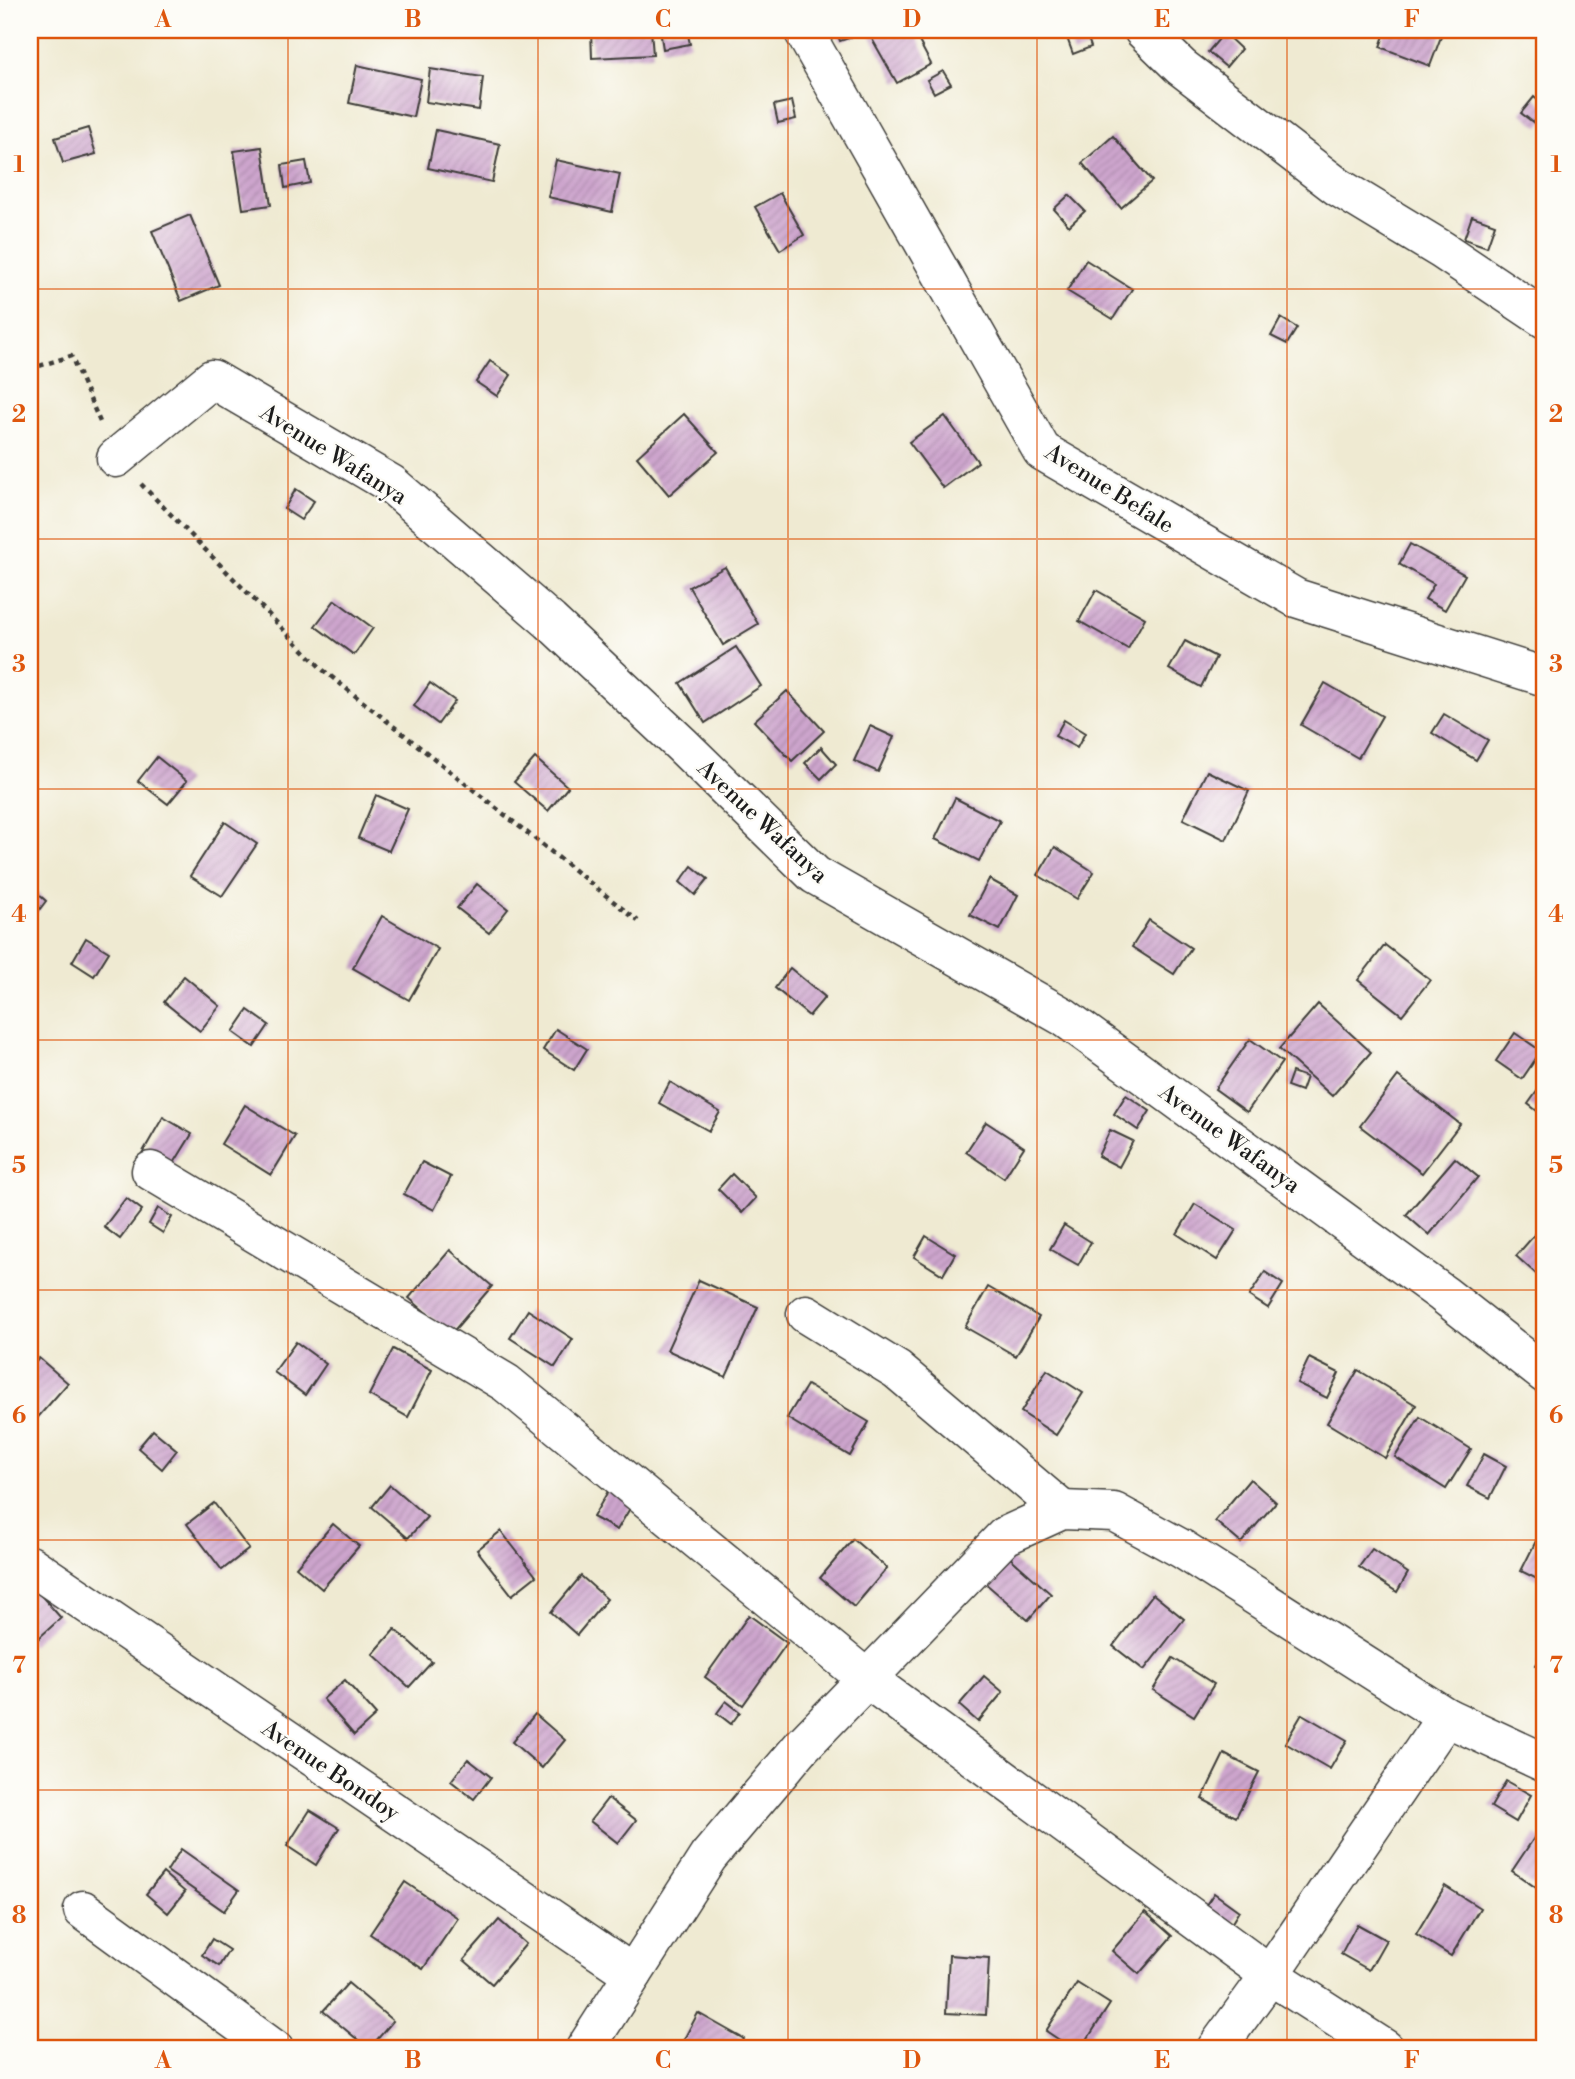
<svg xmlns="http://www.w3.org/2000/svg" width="1575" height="2079" viewBox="0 0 1575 2079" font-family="'Libre Bodoni',serif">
	<defs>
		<pattern id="building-hatch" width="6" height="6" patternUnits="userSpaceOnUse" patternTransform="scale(1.75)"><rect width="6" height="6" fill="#cda5cd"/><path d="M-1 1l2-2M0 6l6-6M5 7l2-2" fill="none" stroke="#af8daf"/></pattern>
	</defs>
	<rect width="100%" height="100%" fill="#fdfcf7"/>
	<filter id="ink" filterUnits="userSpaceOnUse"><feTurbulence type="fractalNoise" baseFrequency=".0143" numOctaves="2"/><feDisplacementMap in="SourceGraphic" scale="14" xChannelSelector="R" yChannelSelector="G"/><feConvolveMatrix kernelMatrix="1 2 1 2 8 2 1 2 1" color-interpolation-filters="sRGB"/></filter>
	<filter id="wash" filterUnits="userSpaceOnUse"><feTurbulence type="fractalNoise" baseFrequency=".00686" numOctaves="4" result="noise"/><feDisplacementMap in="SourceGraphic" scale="28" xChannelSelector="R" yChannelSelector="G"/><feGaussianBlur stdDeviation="1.57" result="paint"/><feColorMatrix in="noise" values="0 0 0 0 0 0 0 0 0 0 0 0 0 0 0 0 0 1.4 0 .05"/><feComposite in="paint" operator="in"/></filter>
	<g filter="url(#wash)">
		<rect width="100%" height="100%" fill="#efead2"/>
		<g id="blocks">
			<g fill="url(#building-hatch)">
				<path d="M591,30H651L653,55L592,58Z"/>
				<path d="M660,30H687L690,44L663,49Z"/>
				<path d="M836,30H856L858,35L840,41Z"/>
				<path d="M867,30H913L931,64L897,83Z"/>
				<path d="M1080,30H1085L1091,47L1073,54L1066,35Z"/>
				<path d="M1386,30H1432L1442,34L1430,66L1380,47Z"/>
				<path d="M1224,33L1241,49L1226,67L1208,52Z"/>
				<path d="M357,65L421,79L413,117L349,103Z"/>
				<path d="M430,69L483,77L479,110L426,102Z"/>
				<path d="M943,71L951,84L934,93L927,80Z"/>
				<path d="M1534,97L1545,106V120L1539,127L1521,113Z"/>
				<path d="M792,101L796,119L778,123L774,105Z"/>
				<path d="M88,128L96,154L63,163L55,138Z"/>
				<path d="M436,130L500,144L492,182L428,168Z"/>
				<path d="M1113,136L1152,181L1121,208L1082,163Z"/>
				<path d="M262,147L271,205L243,209L234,151Z"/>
				<path d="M556,160L620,174L612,212L548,197Z"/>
				<path d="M306,161L310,183L285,188L282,165Z"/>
				<path d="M780,193L804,235L780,250L755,207Z"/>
				<path d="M1069,195L1085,211L1069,226L1054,209Z"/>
				<path d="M190,215L219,285L181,301L152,231Z"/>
				<path d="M1472,216L1495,224L1487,247L1464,239Z"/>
				<path d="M1086,260L1132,289L1113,319L1067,291Z"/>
				<path d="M1281,318L1297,328L1287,344L1271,336Z"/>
				<path d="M490,361L511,375L497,396L476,382Z"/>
				<path d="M684,414L718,452L669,495L637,457Z"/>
				<path d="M945,416L978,462L943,488L909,442Z"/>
				<path d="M296,489L314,501L301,520L284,509Z"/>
				<path d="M1410,544L1465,575L1445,610L1425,599L1434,584L1399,564Z"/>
				<path d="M725,567L758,624L723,645L689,587Z"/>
				<path d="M1096,590L1145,618L1128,649L1079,621Z"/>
				<path d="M335,600L373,628L354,655L315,626Z"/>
				<path d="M1185,641L1216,657L1201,687L1169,669Z"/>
				<path d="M736,647L761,686L705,723L680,683Z"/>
				<path d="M430,683L455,701L438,724L414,706Z"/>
				<path d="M1325,683L1382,716L1358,758L1301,725Z"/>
				<path d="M787,691L824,731L792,761L754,721Z"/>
				<path d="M1444,714L1488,740L1476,760L1432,733Z"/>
				<path d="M1064,720L1085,733L1077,748L1055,736Z"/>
				<path d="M870,726L894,737L878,772L854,761Z"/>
				<path d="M821,747L836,764L821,779L805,763Z"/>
				<path d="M157,757L187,781L168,804L138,781Z"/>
				<path d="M535,758L568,787L548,811L514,782Z"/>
				<path d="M1207,771L1249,791L1226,840L1183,819Z"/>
				<path d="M376,795L408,809L389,851L358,838Z"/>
				<path d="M955,798L1000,821L979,861L935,839Z"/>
				<path d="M225,822L257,844L222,896L190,876Z"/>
				<path d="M1055,847L1094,872L1077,899L1038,875Z"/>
				<path d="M692,866L708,879L695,895L680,882Z"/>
				<path d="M989,879L1018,895L1000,930L970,915Z"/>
				<path d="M477,884L508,909L489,933L457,908Z"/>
				<path d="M30,887L46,901L30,922Z"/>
				<path d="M382,916L438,949L409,1000L353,968Z"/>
				<path d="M1149,920L1191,948L1174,974L1132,947Z"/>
				<path d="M86,938L109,952L94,976L72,962Z"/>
				<path d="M1385,945L1430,980L1402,1015L1358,980Z"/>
				<path d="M790,968L825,997L809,1016L775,988Z"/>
				<path d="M184,976L220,1006L200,1031L164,1002Z"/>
				<path d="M1318,1004L1371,1052L1332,1096L1279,1049Z"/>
				<path d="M248,1010L269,1025L254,1047L233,1032Z"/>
				<path d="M556,1029L587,1049L574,1070L543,1050Z"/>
				<path d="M1515,1033L1541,1051L1522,1079L1496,1061Z"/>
				<path d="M1250,1039L1282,1062L1247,1112L1215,1089Z"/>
				<path d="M1292,1072L1306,1077L1301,1091L1287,1086Z"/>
				<path d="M1398,1076L1460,1124L1422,1173L1360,1126Z"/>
				<path d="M670,1082L720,1112L709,1131L659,1103Z"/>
				<path d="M1541,1086L1545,1089V1117L1528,1104Z"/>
				<path d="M1126,1095L1150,1111L1138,1130L1114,1114Z"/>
				<path d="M245,1105L295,1136L271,1175L221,1144Z"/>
				<path d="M163,1117L192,1134L168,1173L140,1157Z"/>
				<path d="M986,1122L1024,1147L1004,1178L966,1152Z"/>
				<path d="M1110,1130L1133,1141L1119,1167L1098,1156Z"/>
				<path d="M1455,1158L1478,1177L1429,1235L1406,1215Z"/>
				<path d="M422,1162L451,1177L434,1210L404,1194Z"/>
				<path d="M732,1174L756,1198L742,1213L718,1189Z"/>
				<path d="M126,1198L142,1210L120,1239L104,1227Z"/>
				<path d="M1195,1204L1236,1230L1217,1260L1177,1234Z"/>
				<path d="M158,1208L172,1217L163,1233L149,1224Z"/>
				<path d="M1544,1224L1545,1225V1282L1516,1256Z"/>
				<path d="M1064,1225L1091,1242L1078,1265L1050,1249Z"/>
				<path d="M926,1236L955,1254L943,1275L914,1257Z"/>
				<path d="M450,1250L492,1286L451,1334L409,1298Z"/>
				<path d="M1265,1272L1283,1284L1268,1308L1249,1296Z"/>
				<path d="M699,1280L758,1307L726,1377L667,1350Z"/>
				<path d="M988,1287L1039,1317L1016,1356L965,1327Z"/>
				<path d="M528,1310L573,1339L555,1367L510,1338Z"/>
				<path d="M296,1342L326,1364L305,1395L274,1372Z"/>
				<path d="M393,1349L432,1370L408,1417L369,1395Z"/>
				<path d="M39,1358L68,1383L32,1424L30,1422V1369Z"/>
				<path d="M1309,1358L1339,1373L1327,1398L1297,1383Z"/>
				<path d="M1047,1370L1083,1393L1056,1435L1021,1412Z"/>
				<path d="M1358,1370L1416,1405L1385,1458L1327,1423Z"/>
				<path d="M807,1385L869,1422L850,1456L787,1418Z"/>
				<path d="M1420,1417L1471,1449L1446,1489L1395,1457Z"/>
				<path d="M153,1430L177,1450L162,1469L138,1448Z"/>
				<path d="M1484,1454L1506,1466L1490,1498L1467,1486Z"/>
				<path d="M1250,1479L1276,1502L1241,1543L1215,1521Z"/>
				<path d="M614,1481L638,1495L617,1530L593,1517Z"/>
				<path d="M390,1485L427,1517L408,1538L372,1507Z"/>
				<path d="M214,1503L249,1549L222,1570L187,1524Z"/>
				<path d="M1545,1523V1572L1541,1581L1521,1571Z"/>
				<path d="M333,1524L359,1546L322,1589L296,1567Z"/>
				<path d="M501,1531L536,1576L512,1595L477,1550Z"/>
				<path d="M853,1539L887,1568L854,1607L820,1578Z"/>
				<path d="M1372,1549L1408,1573L1397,1592L1359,1567Z"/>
				<path d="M1008,1556L1051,1594L1028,1620L985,1583Z"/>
				<path d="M581,1576L607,1599L577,1635L551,1612Z"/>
				<path d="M30,1583L61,1618L30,1646Z"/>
				<path d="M1153,1594L1184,1619L1144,1670L1113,1646Z"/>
				<path d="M749,1615L787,1643L743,1705L705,1677Z"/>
				<path d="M395,1629L432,1662L409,1687L373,1654Z"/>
				<path d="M1545,1651V1671L1536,1665Z"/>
				<path d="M1173,1658L1214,1684L1194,1716L1153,1690Z"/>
				<path d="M984,1676L1003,1692L978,1722L959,1705Z"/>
				<path d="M345,1680L376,1715L354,1735L323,1699Z"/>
				<path d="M726,1701L740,1712L731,1724L717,1713Z"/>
				<path d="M535,1714L565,1740L542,1768L512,1742Z"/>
				<path d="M1302,1714L1347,1740L1330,1769L1285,1743Z"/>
				<path d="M1224,1754L1259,1772L1236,1817L1202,1799Z"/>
				<path d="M468,1759L491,1777L474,1799L451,1781Z"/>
				<path d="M1506,1781L1531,1795L1516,1822L1491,1807Z"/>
				<path d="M608,1798L636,1820L618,1843L590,1821Z"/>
				<path d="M310,1810L339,1828L316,1865L287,1846Z"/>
				<path d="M1536,1835L1545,1841V1894L1512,1871Z"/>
				<path d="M181,1849L239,1890L224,1911L167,1871Z"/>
				<path d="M163,1873L185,1892L168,1913L146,1894Z"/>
				<path d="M405,1882L458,1918L423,1969L370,1934Z"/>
				<path d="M1445,1886L1480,1908L1451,1956L1416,1934Z"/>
				<path d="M1214,1893L1239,1911L1228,1929L1202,1911Z"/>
				<path d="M1145,1912L1172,1936L1139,1974L1112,1951Z"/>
				<path d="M499,1920L526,1944L492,1984L464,1960Z"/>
				<path d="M1357,1924L1386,1940L1369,1970L1341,1954Z"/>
				<path d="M212,1939L229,1950L219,1966L202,1955Z"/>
				<path d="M949,1955L989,1958L986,2015L946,2013Z"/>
				<path d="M348,1983L393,2021L369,2049L323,2011Z"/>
				<path d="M1077,1983L1110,2004L1081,2049H1073L1046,2031Z"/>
				<path d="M698,2013L744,2039L738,2049H697L683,2041Z"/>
			</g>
		</g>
	</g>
	<g filter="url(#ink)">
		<use href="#blocks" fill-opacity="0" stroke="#3c3b37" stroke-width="2"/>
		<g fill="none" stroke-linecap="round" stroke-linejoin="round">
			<g stroke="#3c3b37" stroke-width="41">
				<g id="minor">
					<path d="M803,30L1042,451L1296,598L1545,677"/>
					<path d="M1143,30L1181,67L1338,187L1442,250L1545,319"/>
					<path d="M116,458L212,379L391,484L550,621L682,745L815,875L1064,1017L1443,1294L1545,1374"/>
					<path d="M151,1171L506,1383L867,1679L1270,1975L1385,2049"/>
					<path d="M806,1314L897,1370L1062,1510"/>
					<path d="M30,1565L633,1974"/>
					<path d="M83,1910L274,2049"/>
					<path d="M585,2049L708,1857L802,1746L1005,1536L1062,1510L1114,1512L1182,1549L1446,1717L1545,1763"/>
					<path d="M1216,2049L1270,1975L1446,1717"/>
				</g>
			</g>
			<g stroke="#3c3b37" stroke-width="4.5" stroke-dasharray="5 5" stroke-linecap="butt">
				<path d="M30,369L71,356L100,422"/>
				<path d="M141,484L323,670L638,921"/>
			</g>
			<use href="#minor" stroke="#fff" stroke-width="38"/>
		</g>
	</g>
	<path fill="none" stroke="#de560d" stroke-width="2" stroke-opacity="0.55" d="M288,30V2049M538,30V2049M788,30V2049M1037,30V2049M1287,30V2049M30,289H1545M30,539H1545M30,789H1545M30,1040H1545M30,1290H1545M30,1540H1545M30,1790H1545"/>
	<g text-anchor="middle" stroke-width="5" stroke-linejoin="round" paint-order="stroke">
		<g font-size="23" fill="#1c1c1c" stroke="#fdfcf7">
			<text transform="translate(334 454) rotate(32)" y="8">Avenue Wafanya</text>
			<text transform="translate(1110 488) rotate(32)" y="8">Avenue Befale</text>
			<text transform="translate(763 821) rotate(43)" y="8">Avenue Wafanya</text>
			<text transform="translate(1230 1138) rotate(36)" y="8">Avenue Wafanya</text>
			<text transform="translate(331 1770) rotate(34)" y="8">Avenue Bondoy</text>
		</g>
	</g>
	<rect width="1575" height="2079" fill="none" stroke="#fdfcf7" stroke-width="77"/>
	<rect x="38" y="38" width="1498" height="2002" fill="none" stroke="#de560d" stroke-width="2.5"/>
	<g font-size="23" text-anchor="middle" font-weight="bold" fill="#de560d">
		<text x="163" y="27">A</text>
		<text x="413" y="27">B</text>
		<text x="663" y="27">C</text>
		<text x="912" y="27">D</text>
		<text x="1162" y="27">E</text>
		<text x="1412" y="27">F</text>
		<text x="19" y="172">1</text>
		<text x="1556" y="172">1</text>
		<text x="19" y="422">2</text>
		<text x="1556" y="422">2</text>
		<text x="19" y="672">3</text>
		<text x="1556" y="672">3</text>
		<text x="19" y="922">4</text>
		<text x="1556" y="922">4</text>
		<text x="19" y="1173">5</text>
		<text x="1556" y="1173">5</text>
		<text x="19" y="1423">6</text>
		<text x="1556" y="1423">6</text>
		<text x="19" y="1673">7</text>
		<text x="1556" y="1673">7</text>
		<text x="19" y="1923">8</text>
		<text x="1556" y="1923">8</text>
		<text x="163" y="2068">A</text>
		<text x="413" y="2068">B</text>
		<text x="663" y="2068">C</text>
		<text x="912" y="2068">D</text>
		<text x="1162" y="2068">E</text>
		<text x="1412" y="2068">F</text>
	</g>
</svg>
